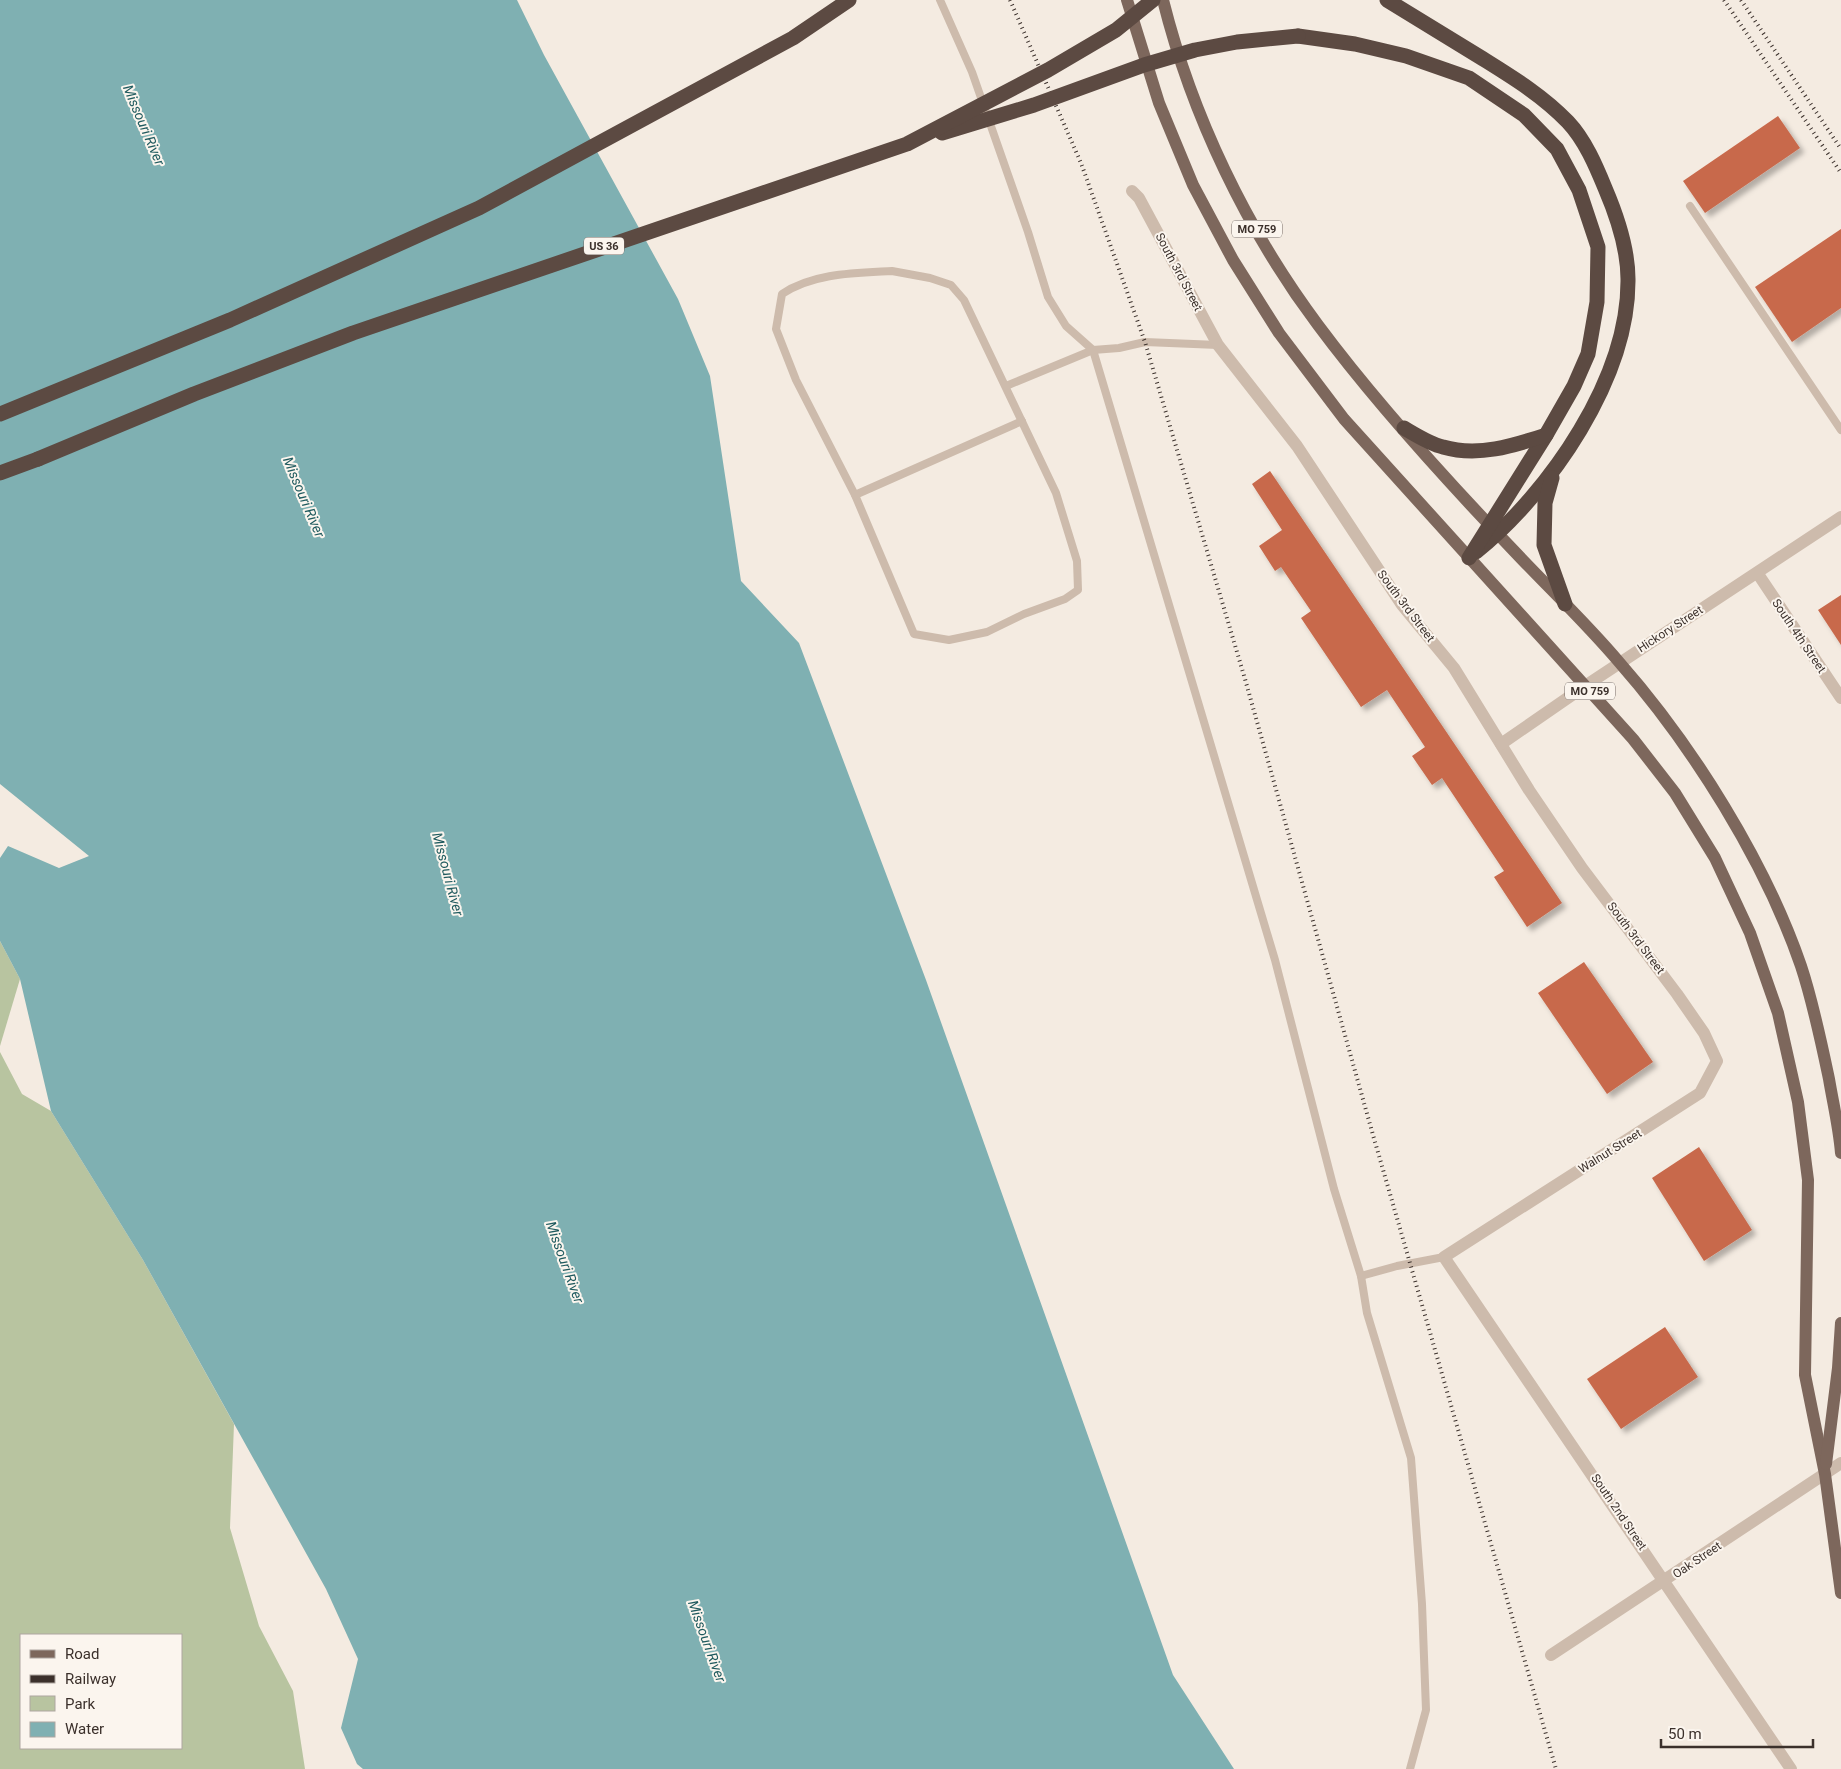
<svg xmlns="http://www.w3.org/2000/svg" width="1841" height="1769" viewBox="0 0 1841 1769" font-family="Roboto,sans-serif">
	<defs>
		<filter id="shadow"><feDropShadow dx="4.5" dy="4.5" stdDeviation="2.5" flood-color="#0004"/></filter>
	</defs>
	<rect width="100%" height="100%" fill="#f4ebe1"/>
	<g fill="#b8c4a0" fill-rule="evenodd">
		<path d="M0,941L20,979L0,1046Z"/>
		<path d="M0,1052L22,1094L51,1111L143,1260L234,1424L230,1528L259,1626L293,1691L305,1769H0ZM21,1635H181V1748H21Z"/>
	</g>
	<path fill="#7fb0b2" d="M0,0H517L544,55L678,299L710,376L741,581L799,643L926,980L1173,1675L1234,1769H363L357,1764L341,1728L358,1659L326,1589L143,1260L51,1111L20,979L0,941V858L8,846L59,868L89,856L0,784Z"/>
	<g fill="#c8694b" filter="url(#shadow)">
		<path d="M1778,116L1800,148L1705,213L1683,181Z"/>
		<path d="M1841,229V308L1792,342L1755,287Z"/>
		<path d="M1270,471L1562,903L1527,927L1494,877L1504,871L1442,778L1432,785L1412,756L1425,747L1387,690L1361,707L1301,618L1311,611L1281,567L1275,571L1259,546L1282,530L1252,484Z"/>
		<path d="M1841,595V645L1818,610Z"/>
		<path d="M1584,962L1653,1062L1607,1094L1538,993Z"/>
		<path d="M1699,1147L1752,1230L1704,1261L1652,1178Z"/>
		<path d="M1665,1327L1698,1377L1621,1429L1587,1379Z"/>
	</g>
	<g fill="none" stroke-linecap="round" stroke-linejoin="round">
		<g stroke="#cdbbac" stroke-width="8">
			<path d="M940,0L972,72L1028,232L1048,297L1066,326L1093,350L1275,960L1334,1189L1361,1276L1367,1313L1411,1458L1422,1604L1426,1710L1410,1769"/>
			<path d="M1690,206L1841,430"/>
			<path d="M892,271L930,278L951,285L964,300L1056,493L1077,561L1078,590L1065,599L1024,614L987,632L949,640L914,634L855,495L796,380L776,329L782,294C813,273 855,273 892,271Z"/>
			<path d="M1006,386L1093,350L1119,348L1145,342L1218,345"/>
			<path d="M855,495L1022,421"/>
			<path d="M1361,1276L1397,1266L1444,1257"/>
		</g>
		<g stroke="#cdbbac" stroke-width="12">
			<path d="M1132,191L1139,198L1218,345L1297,446L1402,605L1454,668L1529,790L1582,868L1677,994L1704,1033L1717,1061L1700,1093L1444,1257L1791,1769"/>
			<path d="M1758,574L1841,698"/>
			<path d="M1501,744L1585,686"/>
			<path d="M1551,1655L1841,1463"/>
		</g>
		<path stroke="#cdbbac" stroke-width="12" d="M1585,686L1841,517"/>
		<g stroke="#7d675c" stroke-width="12">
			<path d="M1127,0L1159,103L1193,185L1233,260L1279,333L1344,419L1633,739L1675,793L1715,858L1750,933L1778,1013L1798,1102L1808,1180L1805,1375L1825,1474L1841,1593"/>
			<path d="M1163,0C1192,116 1247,230 1318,325C1376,403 1448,482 1516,553C1550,589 1587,624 1619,662C1692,745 1765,861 1801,966C1813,1002 1821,1041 1829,1079C1833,1103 1839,1128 1841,1153"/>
			<path d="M1826,1464L1838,1368L1841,1323"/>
		</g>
		<g stroke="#5c4a42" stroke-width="15">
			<path d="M1387,0C1418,19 1449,38 1480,57C1512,77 1542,95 1568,122C1585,140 1596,166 1605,188C1617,216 1628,248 1628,279C1629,378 1550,492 1476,552"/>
			<path d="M1298,36L1355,44L1406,56L1469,78L1524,115L1557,149L1579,190L1598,247L1597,302L1588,354L1574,386L1546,435L1469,558"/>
			<path d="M0,414L230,320L479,208L793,38L849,0"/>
			<path d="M1404,428C1416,435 1430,444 1443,447C1478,457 1513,446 1546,435"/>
			<path d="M0,473L38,459"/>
			<path d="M1552,478L1545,503L1544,545L1565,604"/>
		</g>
		<g stroke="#3b302b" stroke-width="4" stroke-dasharray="1 4" stroke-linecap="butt">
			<path d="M1010,0L1081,163L1145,342L1245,679L1373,1135L1556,1769"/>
			<path d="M1724,0L1841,173"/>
			<path d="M1741,0L1841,149"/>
		</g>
		<g stroke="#5c4a42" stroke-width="15">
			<path d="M942,133L1034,105L1144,65L1195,50L1237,42L1298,36"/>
			<path d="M38,459L194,394L353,333L907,144L1048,70L1116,30L1153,0"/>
		</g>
	</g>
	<g text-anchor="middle" stroke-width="4" stroke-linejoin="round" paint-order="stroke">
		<g fill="#fbf5ee" stroke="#756b66" stroke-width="1">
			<rect x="1232" y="220.5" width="50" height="17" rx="4"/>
			<rect x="584" y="237.5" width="40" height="17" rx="4"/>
			<rect x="1565" y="682.5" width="50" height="17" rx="4"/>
		</g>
		<g font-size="11" font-weight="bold" fill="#3b302b">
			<text x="1257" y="233">MO 759</text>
			<text x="604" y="250">US 36</text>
			<text x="1590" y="695">MO 759</text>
		</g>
		<g font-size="12" fill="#3b302b" stroke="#fbf5ee">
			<text transform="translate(1179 272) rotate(62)" y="4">South 3rd Street</text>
			<text transform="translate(1406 606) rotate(53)" y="4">South 3rd Street</text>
			<text transform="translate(1670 629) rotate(-33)" y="4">Hickory Street</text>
			<text transform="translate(1799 636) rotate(56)" y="4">South 4th Street</text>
			<text transform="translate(1636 938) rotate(53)" y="4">South 3rd Street</text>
			<text transform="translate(1610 1151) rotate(-32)" y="4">Walnut Street</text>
			<text transform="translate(1619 1512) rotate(56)" y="4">South 2nd Street</text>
			<text transform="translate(1697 1560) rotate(-34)" y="4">Oak Street</text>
		</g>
		<g font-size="14" font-style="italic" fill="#1f5a5e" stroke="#fbf5ee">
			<text transform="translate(144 125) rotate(67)" y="5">Missouri River</text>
			<text transform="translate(304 497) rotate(67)" y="5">Missouri River</text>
			<text transform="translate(448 874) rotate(75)" y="5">Missouri River</text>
			<text transform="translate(565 1262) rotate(70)" y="5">Missouri River</text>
			<text transform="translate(707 1641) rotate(70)" y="5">Missouri River</text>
		</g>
	</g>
	<rect x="20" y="1634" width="162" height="115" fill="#fbf5ee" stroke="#aea6a0"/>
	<rect x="30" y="1650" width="25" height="8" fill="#7d675c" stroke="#aea6a0"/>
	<text x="65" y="1659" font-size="15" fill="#3b302b">Road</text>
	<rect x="30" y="1675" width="25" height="8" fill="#3b302b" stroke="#aea6a0"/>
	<text x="65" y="1684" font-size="15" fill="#3b302b">Railway</text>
	<rect x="30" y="1696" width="25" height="15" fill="#b8c4a0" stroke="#aea6a0"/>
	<text x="65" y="1709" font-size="15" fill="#3b302b">Park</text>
	<rect x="30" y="1722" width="25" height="15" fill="#7fb0b2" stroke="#aea6a0"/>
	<text x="65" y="1734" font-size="15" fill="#3b302b">Water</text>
	<path d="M1661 1739v8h152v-8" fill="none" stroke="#3b302b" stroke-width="2.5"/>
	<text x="1668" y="1739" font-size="15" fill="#3b302b" stroke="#fbf5ee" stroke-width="4" paint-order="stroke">50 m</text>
</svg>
